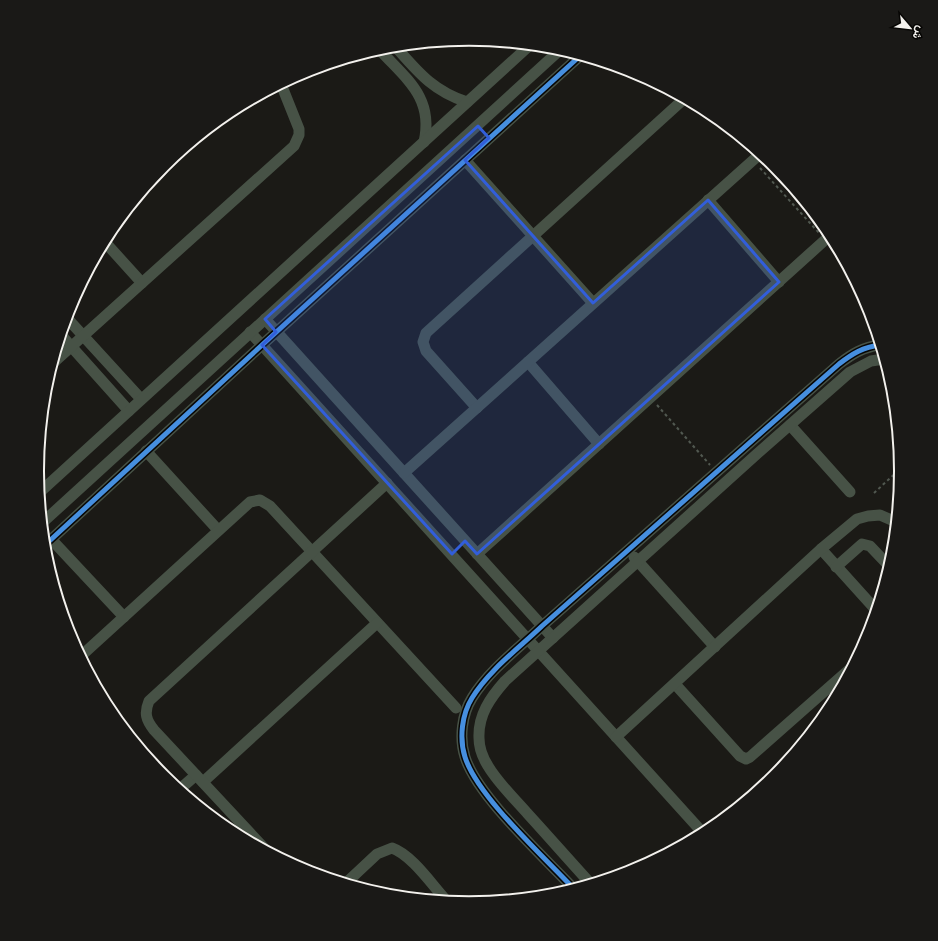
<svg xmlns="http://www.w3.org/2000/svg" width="938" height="941" viewBox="0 0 938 941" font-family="'Titillium Web',Vazirmatn,sans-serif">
	<rect width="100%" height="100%" fill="#1b1a16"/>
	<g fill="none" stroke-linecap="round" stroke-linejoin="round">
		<g stroke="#515850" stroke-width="2" stroke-dasharray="3 3" stroke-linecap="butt">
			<path d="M760,168L819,233"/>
			<path d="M831,246L845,262"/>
			<path d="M657,405L710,465"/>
			<path d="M874,493L901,468"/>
		</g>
		<g stroke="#475246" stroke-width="11">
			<path d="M395,46C418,72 433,91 467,102"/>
			<path d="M379,49C406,79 434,97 424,142"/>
			<path d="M465,160L593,303"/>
			<path d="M708,200L779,282"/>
			<path d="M104,241L142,283"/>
			<path d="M66,317L141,399"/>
			<path d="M265,319L553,638"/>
			<path d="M250,332L703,833"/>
			<path d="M61,335L129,411"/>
			<path d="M528,362L599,444"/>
			<path d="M52,364L294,146L299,135V129L281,84"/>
			<path d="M477,408L426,351L423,342L426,333L685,98"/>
			<path d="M790,425L850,492"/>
			<path d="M146,451L218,530"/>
			<path d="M404,473L760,154"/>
			<path d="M39,493L530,45"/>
			<path d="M42,523L561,49"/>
			<path d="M51,539L124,617"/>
			<path d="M44,546L262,345L581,55"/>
			<path d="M821,549L876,610"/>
			<path d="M477,554L825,240"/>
			<path d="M634,557L715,647"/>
			<path d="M836,567L862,544L870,546L889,566"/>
			<path d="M81,656L250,502L260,500L270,506L456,708"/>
			<path d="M675,684L740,756L746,759L750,757L852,667"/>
			<path d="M616,737L821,549L857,519L868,516L880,515L896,522"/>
			<path d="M203,782L377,623"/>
			<path d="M180,789L196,775"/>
			<path d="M265,849L154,730C146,720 144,713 149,701L387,483"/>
			<path d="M346,883L377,854L392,848C412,855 432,885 446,900"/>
			<path d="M590,883C569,860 548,836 527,813C514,798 498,783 488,766C483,758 479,747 479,738C478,715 490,698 505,681L758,453L850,372L871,361L884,359"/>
			<path d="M573,888C543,856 477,796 465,757C459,738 462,714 472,698C489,670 519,648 542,626L839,364C852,354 863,347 880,345"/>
		</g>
		<g stroke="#070604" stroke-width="8">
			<g id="cycleway">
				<path d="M44,546L262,345L581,55"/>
				<path d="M573,888C543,856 477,796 465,757C459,738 462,714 472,698C489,670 519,648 542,626L839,364C852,354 863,347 880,345"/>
			</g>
		</g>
		<use href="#cycleway" stroke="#468fdf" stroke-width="5"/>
	</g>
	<path fill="#325eda" fill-opacity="0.2" stroke="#325eda" stroke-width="3" stroke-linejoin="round" d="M478,126L489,138L465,160L593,303L708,200L779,282L477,554L465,541L452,554L262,345L276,332L265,319Z"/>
	<path d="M0 0H938V941H0ZM44 471a425 425 0 1 1 850 0a425 425 0 1 1-850 0Z" fill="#1a1917" fill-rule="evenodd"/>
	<path fill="none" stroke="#f3f1ed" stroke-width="2" d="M44 471a425 425 0 1 1 850 0a425 425 0 1 1-850 0Z"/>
	<g transform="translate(910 28) rotate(118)" stroke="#070604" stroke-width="3" paint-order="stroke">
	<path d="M0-3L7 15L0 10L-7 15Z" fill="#f3f1ed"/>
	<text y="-6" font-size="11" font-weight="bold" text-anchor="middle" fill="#f3f1ed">ش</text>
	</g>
</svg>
